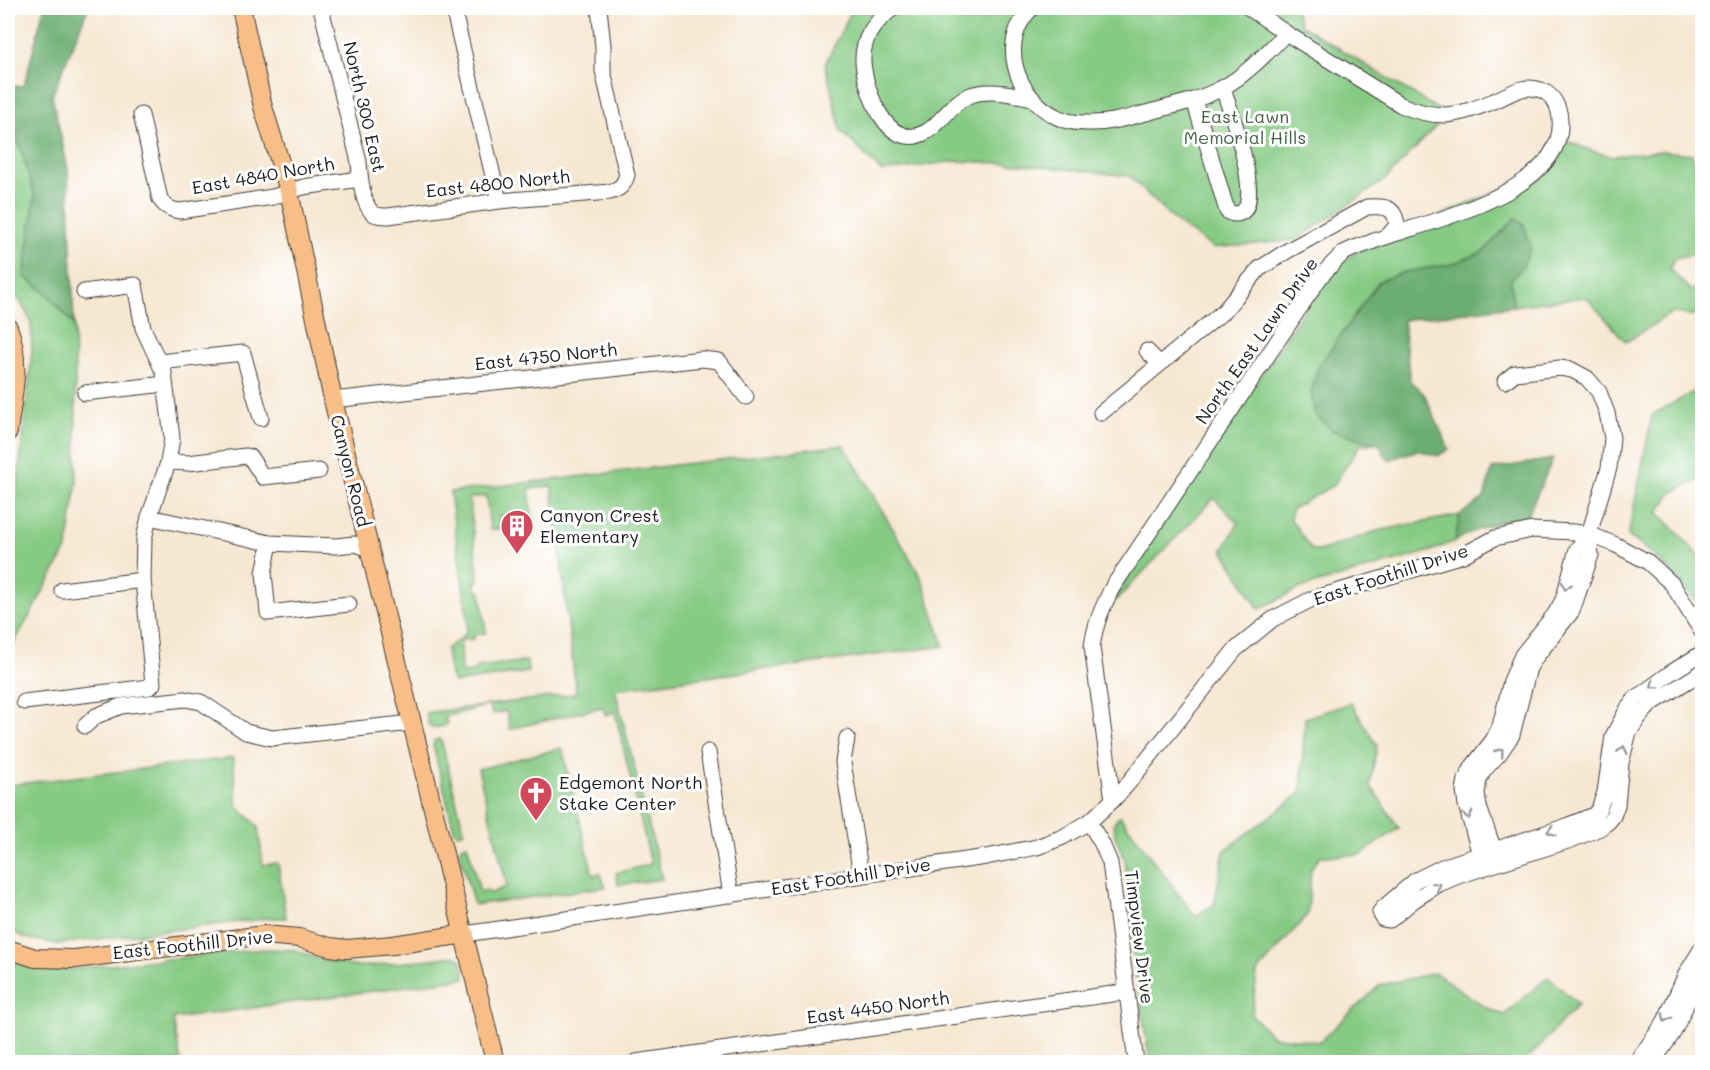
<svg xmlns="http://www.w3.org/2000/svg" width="1710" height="1070" viewBox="0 0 1710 1070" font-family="Mali,sans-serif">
	<rect width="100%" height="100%" fill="#fff"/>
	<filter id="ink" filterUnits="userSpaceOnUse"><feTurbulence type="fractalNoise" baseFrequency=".0167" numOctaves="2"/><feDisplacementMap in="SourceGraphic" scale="12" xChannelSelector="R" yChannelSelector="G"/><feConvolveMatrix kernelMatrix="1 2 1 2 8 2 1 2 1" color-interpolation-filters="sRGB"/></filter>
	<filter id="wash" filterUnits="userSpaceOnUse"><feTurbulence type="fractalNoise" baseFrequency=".008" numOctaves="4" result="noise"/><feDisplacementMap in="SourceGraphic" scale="24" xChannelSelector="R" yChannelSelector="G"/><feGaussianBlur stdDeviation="1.35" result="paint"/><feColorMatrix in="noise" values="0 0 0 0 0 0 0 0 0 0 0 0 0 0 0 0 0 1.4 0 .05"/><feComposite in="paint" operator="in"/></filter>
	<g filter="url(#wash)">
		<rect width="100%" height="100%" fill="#f6e7d1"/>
		<g fill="#86ca84" stroke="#517350" stroke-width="1.5">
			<path d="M853,8H1294L1301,25L1447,115L1385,180L1296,240L1213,248L1176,222L1129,176L1022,164L955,161L882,172L841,131L825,64Z"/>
			<path d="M8,108L35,196L24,276L49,296L74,325L77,483L67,549L8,654V543L17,492L32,351L31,322L20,301L8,285Z"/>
			<path d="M1565,140L1592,151L1611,156L1662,151L1692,154L1702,203V253L1674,258L1670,269L1690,290L1702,288V316L1671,313L1626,342L1586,297L1513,306L1511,280L1523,266L1515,218L1483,252L1452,264L1405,272L1379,281L1358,311L1332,430L1374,443L1360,445L1334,485L1292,509L1290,518L1311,549L1319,551L1377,531L1460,515L1455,541L1431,551L1301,588L1259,609L1223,550L1238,523L1214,498L1103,614L1328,274L1356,252L1545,171Z"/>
			<path d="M1702,387V477L1672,493L1658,512L1700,557L1702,556V611C1682,581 1659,556 1628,536L1652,415Z"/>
			<path d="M844,445L922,579L944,646L615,689L662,879L618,885L616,873L651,864L615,712L605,715L603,707L510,729L506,711L492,714L489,705L445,717L447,723L445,726L432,728L429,726L426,713L575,694L576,691L552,487L549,486L529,489L533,522L525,523L524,514L500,516L501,529L490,530L486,496L469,498L479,581H475L477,592H481L486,633L474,635V639L460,640L461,673L476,671V667L527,661L528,672L455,683L450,676L446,649L464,636L468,624L450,492Z"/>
			<path d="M1351,703L1377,745L1370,785L1399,828L1360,855L1320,856L1311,869L1308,914L1257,973L1252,1015L1272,1036L1319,1042L1380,985L1435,973L1487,1008L1504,1015L1548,977L1578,1004L1525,1062H1150L1134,964L1125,860L1115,836L1114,823L1120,816L1195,916L1214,905L1224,851L1301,793L1305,718Z"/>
			<path d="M441,739L464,832L458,834L454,830L433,745L435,740Z"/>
			<path d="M562,748L593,875L600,873L606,887L474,905L459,851L461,846L467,844L480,892L488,890L489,894L507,886L478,769Z"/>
			<path d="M233,758L237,806L258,826L263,865L278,863L286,918H271L57,944L25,938L8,929V780V785Z"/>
			<path d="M264,949L295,950L320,959L351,966H372L455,956L462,960L465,978L173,1019L181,1062H8V961L38,969L51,971Z"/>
		</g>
		<g fill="#6cae72" stroke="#446547" stroke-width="1.5">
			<path d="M44,8H88L52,96L68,169L74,325L49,296L24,276L35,196L8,108V86H24Z"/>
			<path d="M1515,218L1524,225L1531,248L1523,266L1511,280L1513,306L1403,320L1410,381L1424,394L1449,449L1438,456L1418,450L1389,460L1385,456L1380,445L1332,430L1315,414L1311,392L1318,367L1379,281L1405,272L1452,264L1483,252Z"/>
			<path d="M1553,459L1527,516C1499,521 1480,527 1455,541L1460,515L1484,498L1492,469Z"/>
		</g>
	</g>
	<g filter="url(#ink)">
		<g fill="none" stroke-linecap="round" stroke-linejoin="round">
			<g stroke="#3d3a37" stroke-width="17">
				<g id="minor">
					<path d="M321,8L359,162C360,175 362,206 374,214C378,216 383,216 388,216L499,201L610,192C620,189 624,185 627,175L603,71V46L599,8"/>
					<path d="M453,8L499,201"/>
					<path d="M893,8C875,22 862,37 863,62C865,89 887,154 926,132C942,123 951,103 968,96C988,88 1012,94 1032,98"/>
					<path d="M1032,8C997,41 1015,97 1057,117C1066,122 1078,123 1088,123C1108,124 1127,118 1146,113C1171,106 1197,101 1220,89C1243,78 1268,52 1286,33"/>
					<path d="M1194,100L1227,211C1231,214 1235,215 1240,213C1265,204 1229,107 1223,88"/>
					<path d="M141,115L160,199C165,207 171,210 180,211L273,197L303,187L360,179"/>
					<path d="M1147,351L1159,363"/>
					<path d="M159,362L243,353L261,418"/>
					<path d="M85,393L165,384"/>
					<path d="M333,400L702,359L719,361L746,397"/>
					<path d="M1101,413L1224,311L1259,269L1287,251L1367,207C1384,206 1395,206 1397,225L1388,236"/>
					<path d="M168,462L188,463L246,456L250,457L263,477L319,471"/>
					<path d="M149,517L270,543L336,546L355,544L370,549"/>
					<path d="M270,543L264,573L268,613L349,604"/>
					<path d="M62,590L143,580"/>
					<path d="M1702,653L1669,674L1635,699L1628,708L1613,736L1605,792L1599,809L1594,815L1564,827L1442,867L1416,880L1383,908L1380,912L1383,919L1390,920L1414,900L1439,884L1458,876L1571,840L1600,828L1608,822L1613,816L1617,805L1621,763L1629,732L1640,716L1651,704L1702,672"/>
					<path d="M24,702L150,687L153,684L143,580L144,539L149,517L168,463L172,438L164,373L143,328L135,285L84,292"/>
					<path d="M85,726L96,716L121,706L185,699L201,702L246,732L272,738L412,723"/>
					<path d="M847,738L843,762L861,875"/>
					<path d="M708,752L731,895"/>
					<path d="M1113,800L1092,647C1095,623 1102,609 1112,588L1321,276C1329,268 1336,259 1344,253C1352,248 1365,245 1374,241C1427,221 1567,193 1560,119C1559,106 1553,95 1541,90C1523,83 1509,95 1494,101C1479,107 1462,114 1445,115C1430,115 1415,111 1401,105L1286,33L1249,8"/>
					<path d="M1089,822L1102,844L1110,863L1136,1062"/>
					<path d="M1497,859L1479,807L1477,793L1479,780L1484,770L1499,754L1512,735L1529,668L1536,657L1572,611L1591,555L1589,534"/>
					<path d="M1482,862L1466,805L1464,791L1466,779L1473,766L1493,740L1500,726L1511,681L1522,655L1555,614L1563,600L1577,549L1589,534L1609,468L1612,438L1607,413L1599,392L1587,378L1572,370L1560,368L1515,373L1505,381"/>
					<path d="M465,934L986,857L1037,847L1063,837L1089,822L1113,800L1126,786L1235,650L1273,619L1312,599L1463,555L1495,538L1532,530L1574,532L1589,534L1616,545L1648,562L1672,584L1702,632"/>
					<path d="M636,1062L1126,992"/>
					<path d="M1637,1062L1665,1021L1686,974L1702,948"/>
					<path d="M1653,1062L1673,1033L1702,971"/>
				</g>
			</g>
			<g stroke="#3d3a37" stroke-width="20">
				<g id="major">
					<path d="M241,8L263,107L289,191L333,400L495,1062"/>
					<path d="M8,327C22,361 12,398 8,432"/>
					<path d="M8,949L35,958L75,959L264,935L299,938L330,947L347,949L393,945L465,934"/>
				</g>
			</g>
			<use href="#minor" stroke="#fff" stroke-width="15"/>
			<use href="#major" stroke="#f7be87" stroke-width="18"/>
		</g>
		<defs><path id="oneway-chevron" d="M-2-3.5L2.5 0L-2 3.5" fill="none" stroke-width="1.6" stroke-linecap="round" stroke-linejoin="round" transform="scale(1.5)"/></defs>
		<g stroke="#999">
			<use href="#oneway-chevron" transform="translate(1566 586) rotate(106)"/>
			<use href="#oneway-chevron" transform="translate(1654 685) rotate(143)"/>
			<use href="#oneway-chevron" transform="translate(1623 750) rotate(-78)"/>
			<use href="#oneway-chevron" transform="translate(1500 752) rotate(-51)"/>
			<use href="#oneway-chevron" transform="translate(1468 815) rotate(75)"/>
			<use href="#oneway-chevron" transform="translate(1551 831) rotate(163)"/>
			<use href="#oneway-chevron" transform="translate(1437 886) rotate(-29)"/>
			<use href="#oneway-chevron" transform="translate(1666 1018) rotate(117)"/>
		</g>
	</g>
	<defs>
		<g id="building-pin" transform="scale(1.725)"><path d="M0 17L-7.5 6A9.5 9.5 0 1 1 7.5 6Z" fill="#d1495b" stroke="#fff"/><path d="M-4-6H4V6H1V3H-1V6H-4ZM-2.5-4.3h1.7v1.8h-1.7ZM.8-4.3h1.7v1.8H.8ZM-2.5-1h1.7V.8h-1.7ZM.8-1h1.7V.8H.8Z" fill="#fff"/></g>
		<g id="church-pin" transform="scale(1.725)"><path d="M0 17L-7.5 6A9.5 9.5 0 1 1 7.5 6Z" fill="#d1495b" stroke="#fff"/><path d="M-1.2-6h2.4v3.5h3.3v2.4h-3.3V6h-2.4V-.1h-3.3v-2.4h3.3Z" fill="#fff"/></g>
	</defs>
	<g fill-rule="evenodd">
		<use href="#building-pin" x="517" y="526"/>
		<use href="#church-pin" x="536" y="793"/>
	</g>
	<g text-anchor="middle" stroke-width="6" stroke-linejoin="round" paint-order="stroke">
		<g font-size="18" fill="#1c1c1c" stroke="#fff">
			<text transform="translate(364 107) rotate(77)" y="6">North 300 East</text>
			<text transform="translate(263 176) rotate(-10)" y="6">East 4840 North</text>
			<text transform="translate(498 184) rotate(-6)" y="6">East 4800 North</text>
			<text transform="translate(1257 341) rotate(-55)" y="6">North East Lawn Drive</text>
			<text transform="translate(546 357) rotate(-6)" y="6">East 4750 North</text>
			<text transform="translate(350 471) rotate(76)" y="6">Canyon Road</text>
			<text transform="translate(1391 575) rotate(-18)" y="6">East Foothill Drive</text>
			<text transform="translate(851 877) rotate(-9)" y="6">East Foothill Drive</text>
			<text transform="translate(1139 937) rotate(83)" y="6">Timpview Drive</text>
			<text transform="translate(193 945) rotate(-6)" y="6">East Foothill Drive</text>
			<text transform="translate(878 1008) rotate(-8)" y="6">East 4450 North</text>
		</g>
		<g font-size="18" fill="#466246" stroke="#fff">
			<text x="1245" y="123">East Lawn<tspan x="1245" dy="21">Memorial Hills</tspan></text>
		</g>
		<g font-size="18" fill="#1c1c1c" stroke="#fff" text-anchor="start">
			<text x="540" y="522">Canyon Crest<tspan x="540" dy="21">Elementary</tspan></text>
			<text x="559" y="789">Edgemont North<tspan x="559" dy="21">Stake Center</tspan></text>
		</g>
	</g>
	<rect width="1710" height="1070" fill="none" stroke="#fff" stroke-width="30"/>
</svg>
